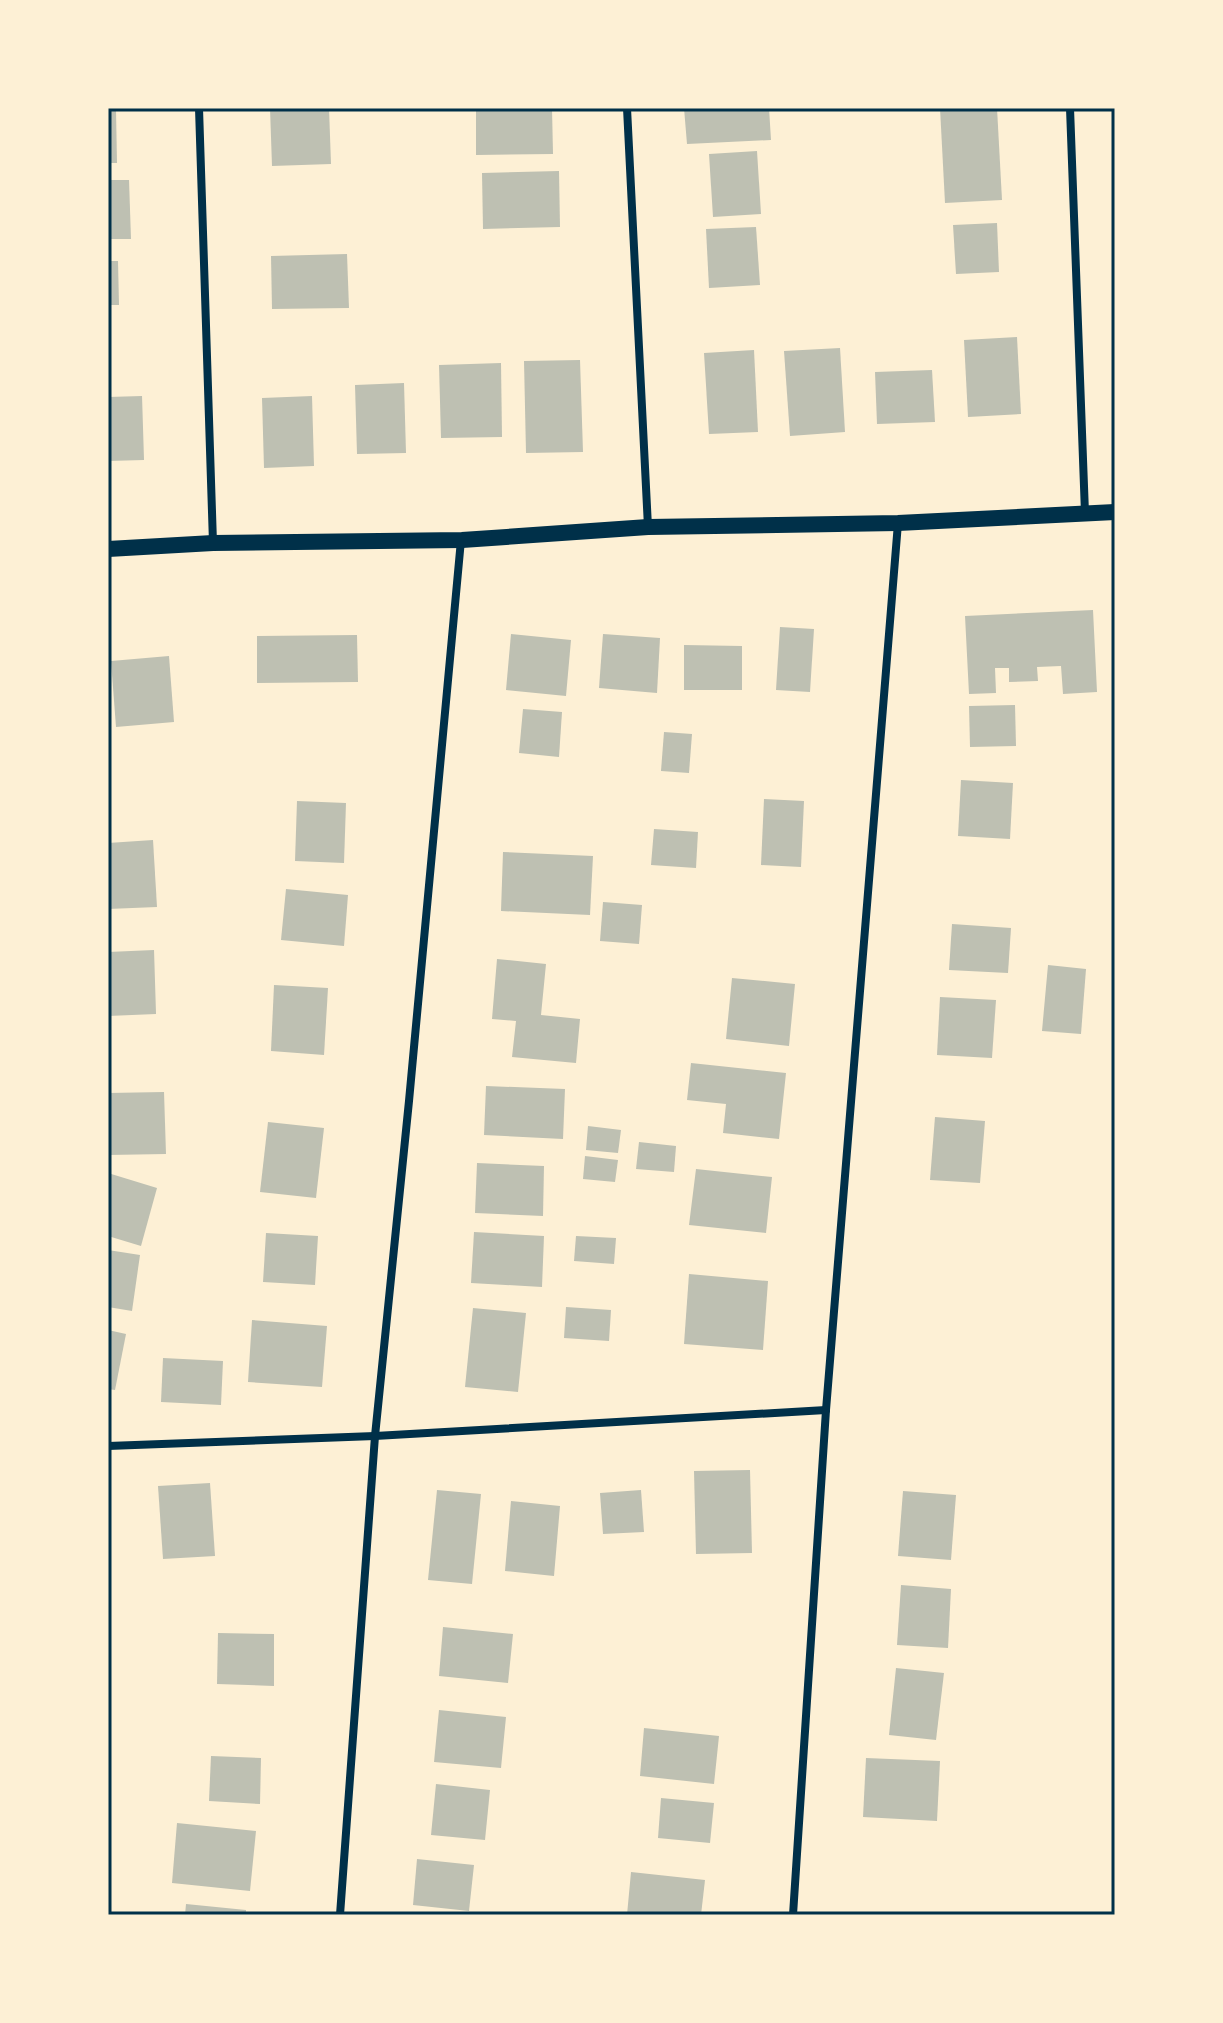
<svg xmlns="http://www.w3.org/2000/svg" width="1223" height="2023" viewBox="0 0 1223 2023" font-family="'DM Sans',sans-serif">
	<rect width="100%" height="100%" fill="#fdf0d5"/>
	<g fill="#bec0b2">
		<path d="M270,108H329L331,164L272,166Z"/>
		<path d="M476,108H552L553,154L476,155Z"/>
		<path d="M684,108H769L771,140L687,144Z"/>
		<path d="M940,108H997L1002,200L945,203Z"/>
		<path d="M108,110H116L117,163H108Z"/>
		<path d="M757,151L761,214L713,217L709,154Z"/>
		<path d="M559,171L560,227L483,229L482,173Z"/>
		<path d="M108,180H129L131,239H108Z"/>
		<path d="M997,223L999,272L956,274L953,225Z"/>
		<path d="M756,227L760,285L709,288L706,229Z"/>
		<path d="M347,254L349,308L272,309L271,256Z"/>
		<path d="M108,261H118L119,305H108Z"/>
		<path d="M1017,337L1021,414L968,417L964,340Z"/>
		<path d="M840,348L845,432L790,436L784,351Z"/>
		<path d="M754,350L758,432L709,434L704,353Z"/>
		<path d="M580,360L583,452L526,453L524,361Z"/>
		<path d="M501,363L502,437L441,438L439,365Z"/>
		<path d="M932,370L935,422L877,424L875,372Z"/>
		<path d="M404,383L406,453L357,454L355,385Z"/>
		<path d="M142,396L144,460L108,461V397Z"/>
		<path d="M312,396L314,466L264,468L262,398Z"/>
		<path d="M1093,610L1097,692L1063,694L1061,666L1037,667L1038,681L1009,682V668H995L996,693L969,694L965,616Z"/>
		<path d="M780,627L814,629L810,692L776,690Z"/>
		<path d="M511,634L571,640L566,696L506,690Z"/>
		<path d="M603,634L660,638L657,693L599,688Z"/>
		<path d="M357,635L358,682L257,683V636Z"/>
		<path d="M684,645L742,646V690H684Z"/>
		<path d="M169,656L174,722L116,727L111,661Z"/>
		<path d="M1015,705L1016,746L970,747L969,706Z"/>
		<path d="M523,709L562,712L559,757L519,753Z"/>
		<path d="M664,732L692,734L689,773L661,771Z"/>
		<path d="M961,780L1013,783L1010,839L958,836Z"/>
		<path d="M764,799L804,801L801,867L761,865Z"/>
		<path d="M297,801L346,803L344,863L295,861Z"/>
		<path d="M654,829L698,832L696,868L651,865Z"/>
		<path d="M153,840L157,907L108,909V843Z"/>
		<path d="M503,852L593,856L590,915L501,911Z"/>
		<path d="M286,889L348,895L344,946L281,940Z"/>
		<path d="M603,902L642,905L639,944L600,941Z"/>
		<path d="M952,924L1011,928L1008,973L949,970Z"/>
		<path d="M154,950L156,1014L108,1016V952Z"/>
		<path d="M497,959L546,964L541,1015L580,1019L576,1063L512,1057L516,1021L492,1019Z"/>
		<path d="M1048,965L1086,969L1081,1034L1042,1031Z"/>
		<path d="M732,978L795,984L789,1046L726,1039Z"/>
		<path d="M274,985L328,988L324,1055L271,1051Z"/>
		<path d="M940,997L996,1000L992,1058L937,1055Z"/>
		<path d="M691,1063L786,1073L779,1139L723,1133L726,1104L687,1100Z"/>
		<path d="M486,1086L565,1089L563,1139L484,1135Z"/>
		<path d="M164,1092L166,1154L108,1155V1093Z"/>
		<path d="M935,1117L985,1121L980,1183L930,1180Z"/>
		<path d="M268,1122L324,1128L316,1198L260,1192Z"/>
		<path d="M588,1126L621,1130L618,1153L586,1150Z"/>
		<path d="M639,1142L676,1146L674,1172L636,1169Z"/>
		<path d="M585,1156L618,1160L615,1182L583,1179Z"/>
		<path d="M477,1163L544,1166L543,1216L475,1213Z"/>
		<path d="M696,1169L772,1177L766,1233L689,1225Z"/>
		<path d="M108,1173L157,1188L141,1246L108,1236Z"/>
		<path d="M474,1232L544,1236L542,1287L471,1283Z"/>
		<path d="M266,1233L318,1236L315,1285L263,1282Z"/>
		<path d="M576,1236L616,1238L614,1264L574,1261Z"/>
		<path d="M108,1250L140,1255L132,1311L108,1307Z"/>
		<path d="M689,1274L768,1281L763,1350L684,1344Z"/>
		<path d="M566,1307L611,1310L609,1341L564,1338Z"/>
		<path d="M473,1308L526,1313L518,1392L465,1387Z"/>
		<path d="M252,1320L327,1326L322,1387L248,1382Z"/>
		<path d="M108,1330L126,1334L115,1390L108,1389Z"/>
		<path d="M163,1358L223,1361L221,1405L161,1402Z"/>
		<path d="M750,1470L752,1553L696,1554L694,1471Z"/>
		<path d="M210,1483L215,1556L163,1559L158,1486Z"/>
		<path d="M437,1490L481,1494L472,1584L428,1580Z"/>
		<path d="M641,1490L644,1532L603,1534L600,1493Z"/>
		<path d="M903,1491L956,1495L951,1560L898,1556Z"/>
		<path d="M511,1501L560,1506L554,1576L505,1571Z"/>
		<path d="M901,1585L951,1589L948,1648L897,1645Z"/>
		<path d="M443,1627L513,1634L508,1683L439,1676Z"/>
		<path d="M218,1633L274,1634V1686L217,1684Z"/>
		<path d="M896,1668L944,1673L936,1740L889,1735Z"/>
		<path d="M439,1710L506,1717L501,1768L434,1762Z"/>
		<path d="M644,1728L719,1736L714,1784L640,1776Z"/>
		<path d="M211,1756L261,1758L260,1804L209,1801Z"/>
		<path d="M866,1758L940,1761L937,1821L863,1817Z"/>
		<path d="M436,1784L490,1790L485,1840L431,1835Z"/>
		<path d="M661,1798L714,1803L710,1843L658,1838Z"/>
		<path d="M177,1823L256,1831L250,1891L172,1883Z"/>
		<path d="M417,1859L474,1865L469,1911L413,1905Z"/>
		<path d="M631,1872L705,1880L701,1915H627Z"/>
		<path d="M186,1904L246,1910V1915H185Z"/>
	</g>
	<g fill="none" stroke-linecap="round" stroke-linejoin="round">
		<g stroke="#003049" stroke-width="8">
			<path d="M199,108L213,543"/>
			<path d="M627,108L648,527"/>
			<path d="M1070,108L1085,513"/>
			<path d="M108,1446L375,1436L826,1410"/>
			<path d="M340,1915L375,1436L409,1101L461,540"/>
			<path d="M793,1915L826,1410L898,523"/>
		</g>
		<path stroke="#003049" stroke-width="16" d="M108,549L213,543L462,540L648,527L898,523L1115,512"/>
	</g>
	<rect width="1223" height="2023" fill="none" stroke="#fdf0d5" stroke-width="220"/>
	<rect x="110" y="110" width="1003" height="1803" fill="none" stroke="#003049" stroke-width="3"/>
</svg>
